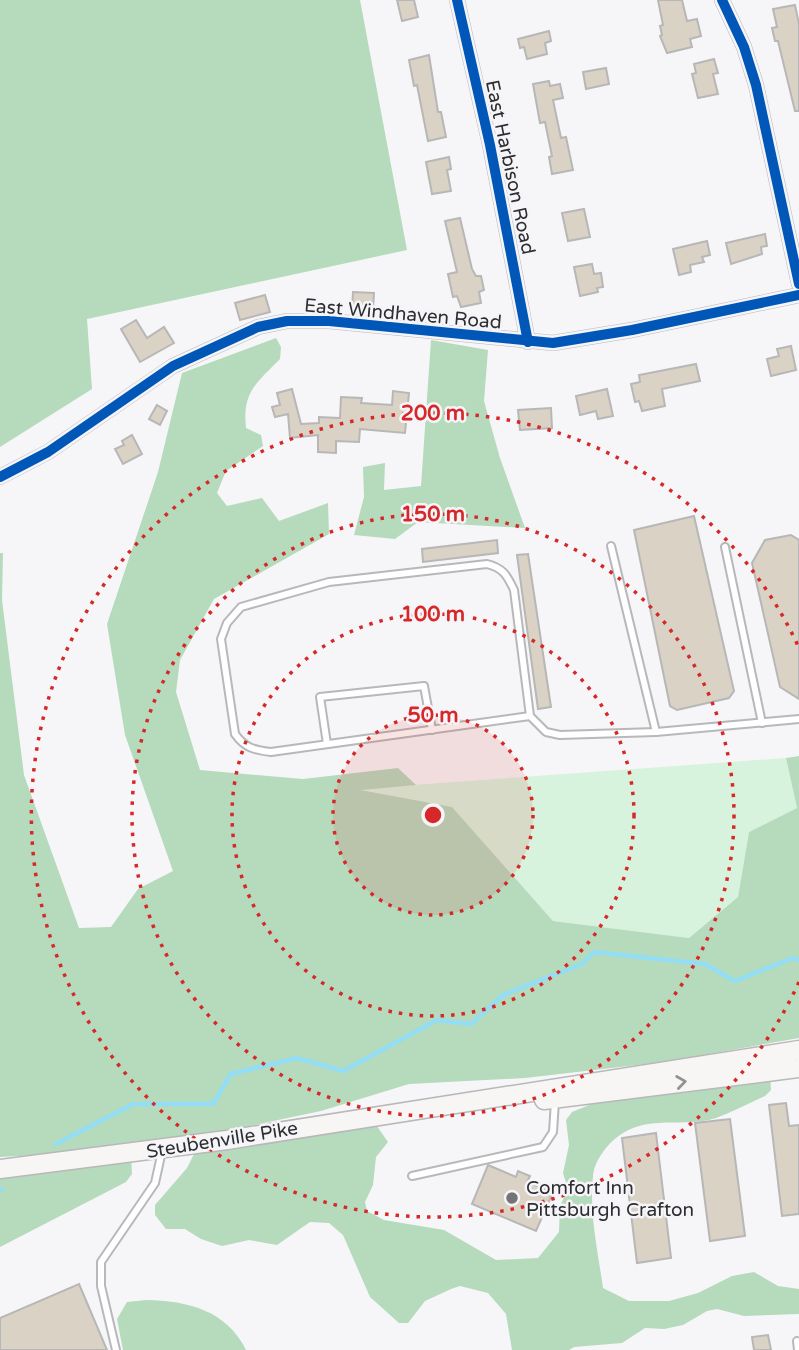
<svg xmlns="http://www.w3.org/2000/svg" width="799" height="1350" viewBox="0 0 799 1350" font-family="'Varela Round',sans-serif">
	<rect width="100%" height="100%" fill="#f6f6f8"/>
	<path fill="#d8f3dd" d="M786,758L797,808L749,832L738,897L689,938L553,921L452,807L357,789Z"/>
	<g fill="#b5dabc">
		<path d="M0,0H360L407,250L87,319L92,389L0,447Z"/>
		<path d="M276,338L281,347L280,359C257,383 242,391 246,428L261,435L263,446L226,471L217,493L227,506L262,498L279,521L328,503L329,534L214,599L180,660L176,692L200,770L303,779L398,768L416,785L361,790L452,807L553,921L689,938L738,897L749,832L797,808L786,758L799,756V1038L663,1062L525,1078L409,1084L321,1111L226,1131L58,1154L0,1157V553H3L2,600L24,775L79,928L111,927L138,889L173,871L125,735L107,624L158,472L182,373Z"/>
		<path d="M431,340L488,350L484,401L500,458L525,528L418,522L395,539L354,535L364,497L363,467L385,463L384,490L421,486Z"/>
		<path d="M770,1073L771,1090L765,1096C749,1103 732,1112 716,1118C676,1130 640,1109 606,1148C599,1157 594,1165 593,1176C589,1213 598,1252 603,1288L629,1301H669L698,1293L732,1276L754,1272L778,1286L799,1289V1314L744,1316L717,1309L707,1311L683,1325L664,1329L645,1328L622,1343L574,1347L569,1350H512L506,1314L488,1293L460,1286L451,1289L425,1301L408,1323H399L370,1297L343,1235L329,1223L310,1222L277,1245L249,1240L222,1246L201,1239L185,1229H166L155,1215V1205L187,1168L198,1146L372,1119L388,1142L376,1157L373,1185L365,1202L367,1211L384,1220L444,1230L496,1260L538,1258L559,1232L560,1206L568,1189L563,1173L569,1145L566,1120L572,1112L599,1101Z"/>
		<path d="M131,1156L132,1174L126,1182L0,1247V1171Z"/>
		<path d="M146,1300C188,1301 226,1310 246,1350H123L117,1319L127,1302Z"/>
	</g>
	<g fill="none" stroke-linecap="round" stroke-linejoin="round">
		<g stroke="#93def4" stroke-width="4.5">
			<path d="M56,1144L133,1104H213L231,1074L297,1058L343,1071L437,1020L471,1024L503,995L582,964L594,952L705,964L735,981L793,958L799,960"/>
			<path d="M0,1190L2,1189"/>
		</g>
	</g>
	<g fill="#dad2c4" stroke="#b7b7b8" stroke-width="2">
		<path d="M397,0H414L418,17L402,21Z"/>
		<path d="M658,0H682L687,21L697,19L701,36L690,39L692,47L667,53L660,36L662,35L660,26L663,25Z"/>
		<path d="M795,5L799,24V111H795L778,41H775L772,28L777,27L773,9Z"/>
		<path d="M549,31L551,41L545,43L547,54L527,59L524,47L520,48L518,39Z"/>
		<path d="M429,55L438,112H441L446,137L428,141L417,85L414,86L409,60Z"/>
		<path d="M714,59L718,73L713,74L718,94L698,98L692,74L696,73L694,64Z"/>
		<path d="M606,68L609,84L586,89L583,72Z"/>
		<path d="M549,81L550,86L560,84L563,98L553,100L561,138L566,137L573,170L552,174L549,157L552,156L545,122L540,123L533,84Z"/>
		<path d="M449,157L451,169L447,170L451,191L432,194L426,162Z"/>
		<path d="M584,209L590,237L568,241L562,213Z"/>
		<path d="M460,218L472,269L476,276H481L484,290L479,292L481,303L461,307L457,296L453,297L448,274L457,272L445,221Z"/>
		<path d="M765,234L767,246L761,247L762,254L731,264L726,243Z"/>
		<path d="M707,241L710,255L702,257L704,262L690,265L691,272L679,275L673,249Z"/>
		<path d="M592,264L594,274L601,273L603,287L597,288L598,292L580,296L574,267Z"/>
		<path d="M353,292L374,293L373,310L352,309Z"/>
		<path d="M265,295L270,312L240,320L235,303Z"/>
		<path d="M136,320L147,338L164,327L174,343L140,362L121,329Z"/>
		<path d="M791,346L796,370L771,376L767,359L779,356L777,349Z"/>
		<path d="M696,364L700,381L662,389L665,406L642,411L639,401L635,402L631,384L640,382L639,375Z"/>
		<path d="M292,389L301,424L319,423V417L340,418L341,397L362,398L361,403L392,405L393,391L409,393L405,433L360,429L359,442L336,441V453L318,452V435L290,438L288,414L275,417L272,407L280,405L277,393Z"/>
		<path d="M607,389L613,416L598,419L596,411L580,415L576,396Z"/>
		<path d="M157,405L167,411L160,425L149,419Z"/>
		<path d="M551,408L552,428L520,430L518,410Z"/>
		<path d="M132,435L142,454L123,464L115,449L124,445L122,441Z"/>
		<path d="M694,516L734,691L729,698L677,710L670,706L634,530Z"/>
		<path d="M791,535L799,540V699L780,687L752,563L765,540Z"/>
		<path d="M497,540L498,553L423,562L422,549Z"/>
		<path d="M528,554L551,707L538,709L517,555Z"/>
		<path d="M786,1103L789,1126L799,1125V1214L782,1216L769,1105Z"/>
		<path d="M730,1119L745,1236L710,1241L695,1123Z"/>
		<path d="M656,1133L671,1258L637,1263L622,1138Z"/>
		<path d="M488,1165L516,1177L518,1171L530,1176L527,1182L553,1192L536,1231L472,1204Z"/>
		<path d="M79,1284L107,1350H0V1318Z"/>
		<path d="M768,1335L771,1350H754L752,1337Z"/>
	</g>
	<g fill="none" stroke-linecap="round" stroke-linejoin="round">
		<g stroke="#b8b8ba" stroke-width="10">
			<g id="service">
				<path d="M611,546L656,732"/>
				<path d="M725,547L762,723"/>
				<path d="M530,716L271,752C254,750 245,748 235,734L221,639L227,623L241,607L329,582L487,564C503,568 507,575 514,590L530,716L546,732L560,735L656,732L799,719"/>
				<path d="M327,744L320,697L424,686L432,730"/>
				<path d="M412,1176L543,1147L553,1132L555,1101"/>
				<path d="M797,1341L798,1350"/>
				<path d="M116,1350L101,1286V1262L155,1183L162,1151"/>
			</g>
		</g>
		<g stroke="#b8b8ba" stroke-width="16">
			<g id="minor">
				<path d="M457,0L490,145L528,342"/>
				<path d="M722,0L744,47L756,85L799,284"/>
				<path d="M0,477L48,452L173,366L258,327L287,321H329L553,343L632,330L799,295"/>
			</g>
		</g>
		<g stroke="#b8b8ba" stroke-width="21">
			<g id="secondary">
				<path d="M544,1100L799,1068"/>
				<path d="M0,1169L227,1140L799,1050"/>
			</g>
		</g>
		<use href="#service" stroke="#fefefe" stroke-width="6"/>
		<use href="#minor" stroke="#fefefe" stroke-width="12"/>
		<use href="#secondary" stroke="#f8f6f5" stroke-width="18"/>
		<g stroke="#f5f5f9" stroke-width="15">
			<g id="cycleway">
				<path d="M457,0L490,145L528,342"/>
				<path d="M722,0L744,47L756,85L799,284"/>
				<path d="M0,477L48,452L173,366L258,327L287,321H329L553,343L632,330L799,295"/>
			</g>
		</g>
		<use href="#cycleway" stroke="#0057b8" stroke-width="10"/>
	</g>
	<defs><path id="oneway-chevron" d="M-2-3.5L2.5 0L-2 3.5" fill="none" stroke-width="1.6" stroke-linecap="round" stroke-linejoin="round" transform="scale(1.75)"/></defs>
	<use stroke="#939292" href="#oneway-chevron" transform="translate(681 1082) rotate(-8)"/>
	<circle cx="433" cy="815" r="100" fill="#d62828" fill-opacity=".12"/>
	<g fill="none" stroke="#d62828" stroke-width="3.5" stroke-dasharray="3.5 7">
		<circle cx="433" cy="815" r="100"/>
		<circle cx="433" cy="815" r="201"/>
		<circle cx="433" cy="815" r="301"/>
		<path d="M799 982A402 402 0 1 1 799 648"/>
	</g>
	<circle fill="#747476" stroke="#f5f5f9" stroke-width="2.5" cx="512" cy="1198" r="7"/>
	<g text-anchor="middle" stroke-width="5" stroke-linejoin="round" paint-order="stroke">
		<g font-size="19" fill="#2e2e30" stroke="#f5f5f9">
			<text transform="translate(511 167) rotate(78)" y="7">East Harbison Road</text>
			<text transform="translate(403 313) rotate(5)" y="7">East Windhaven Road</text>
			<text transform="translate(222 1139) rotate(-9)" y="7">Steubenville Pike</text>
		</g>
		<g font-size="19" fill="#2e2e30" stroke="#f5f5f9" text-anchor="start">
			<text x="526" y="1194">Comfort Inn<tspan x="526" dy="22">Pittsburgh Crafton</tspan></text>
		</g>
	</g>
	<circle cx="433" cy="815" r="10" fill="#d62828" stroke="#f5f5f9" stroke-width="3.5"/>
	<g font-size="21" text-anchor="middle" font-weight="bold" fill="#d62828" stroke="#f5f5f9" stroke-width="5" stroke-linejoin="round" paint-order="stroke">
		<text x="433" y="420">200 m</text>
		<text x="433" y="521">150 m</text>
		<text x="433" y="621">100 m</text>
		<text x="433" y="722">50 m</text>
	</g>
</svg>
